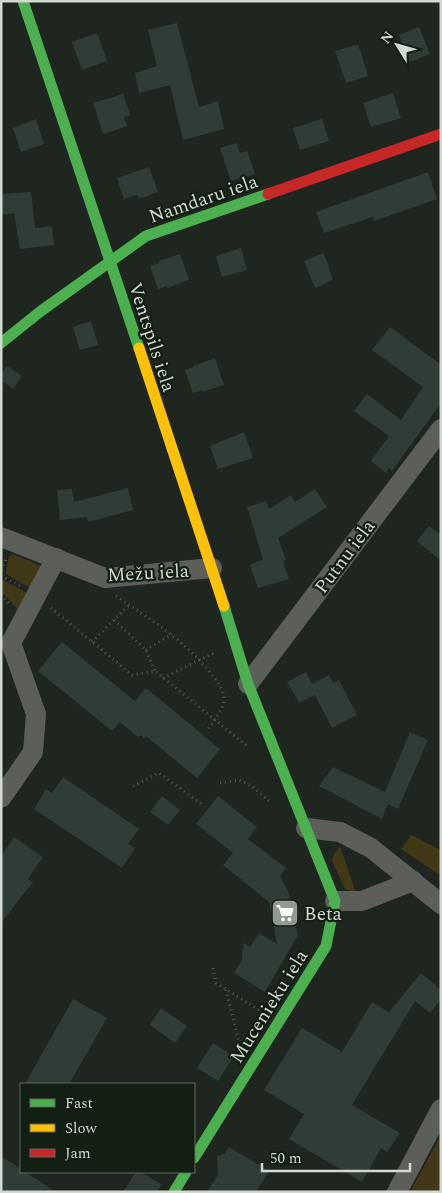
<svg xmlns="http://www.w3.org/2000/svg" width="442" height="1193" viewBox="0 0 442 1193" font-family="Spectral,serif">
	<rect width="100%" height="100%" fill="#1f251f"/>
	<g fill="#413817">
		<path d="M12,554L44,567L33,590L6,574L8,559Z"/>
		<path d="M1,579L31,595L21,613L1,591Z"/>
		<path d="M411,835L441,850V876L401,849Z"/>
		<path d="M340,846L356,893L345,889L332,861L333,856Z"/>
		<path d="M441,1135V1192H410Z"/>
	</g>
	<g fill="#303c36">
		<path d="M177,23L199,107L218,101L224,129L183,140L170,85L139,93L135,73L157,66L148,30Z"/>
		<path d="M419,27L430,54L410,62L399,35Z"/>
		<path d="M97,33L107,61L82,70L72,42Z"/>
		<path d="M358,44L368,76L346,83L335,51Z"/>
		<path d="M393,93L401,118L371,127L363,103Z"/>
		<path d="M123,94L130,115L124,117L127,126L103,134L93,103Z"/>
		<path d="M36,119L44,144L21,152L13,128Z"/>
		<path d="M322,119L329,141L300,150L293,128Z"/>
		<path d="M236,143L240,153L247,151L255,174L231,181L220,148Z"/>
		<path d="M149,167L158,192L139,199L137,195L124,199L117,178Z"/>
		<path d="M428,172L437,199L374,221L373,217L324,233L316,212Z"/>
		<path d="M31,192L35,228L52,226L54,245L20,249L14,213L1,215V194Z"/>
		<path d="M241,248L247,270L222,277L216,256Z"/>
		<path d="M324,253L333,280L315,288L304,261Z"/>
		<path d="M180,254L189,280L167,288V286L158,289L150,266L159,263V261Z"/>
		<path d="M91,321L98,345L80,350L73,327Z"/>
		<path d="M390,327L440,364L441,362V403L392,471L389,468L386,473L371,461L389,436L354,411L367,394L401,420L423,387L372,350Z"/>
		<path d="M215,358L224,385L202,392V390L193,393L185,370L194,367L193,366Z"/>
		<path d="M7,366L22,376L13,389L1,380V375Z"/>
		<path d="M244,432L253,458L218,469L210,446Z"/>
		<path d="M128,488L133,510L88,522L87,517L60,520L57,490L72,489L74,502Z"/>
		<path d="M315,489L327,507L278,538L286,560L283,562L289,579L258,588L250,565L263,559L247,507L266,501L269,509L291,495L295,502Z"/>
		<path d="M429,526L441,535V561L417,541Z"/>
		<path d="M62,642L135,701L146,688L220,749L197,778L146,736L144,738L141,735L138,737L120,722L112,731L38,671Z"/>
		<path d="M306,672L312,684L329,675L333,683L339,680L357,715L332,728L315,695L299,703L287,682Z"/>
		<path d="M410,732L428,740L398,809L388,804L382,819L319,786L333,767L385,792Z"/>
		<path d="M63,777L139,829L128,844L135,848L122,868L34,809L46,789L52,793Z"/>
		<path d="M162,796L180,810L168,825L150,812Z"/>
		<path d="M218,796L257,827L248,839L286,868L280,876L288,891L290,899L296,903L299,910V917L295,923L298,935L265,992L234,973L242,960L243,943L250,947L259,933L277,944L269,902L223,865L233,853L196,824Z"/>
		<path d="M14,837L43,857L28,879L33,882L1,923V856Z"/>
		<path d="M421,973L441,990V999L430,1013L415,1001L352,1105L400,1133L387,1152L381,1148L362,1182L289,1139L304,1114L264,1090L302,1028L342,1052L372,1002L389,1012Z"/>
		<path d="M73,999L107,1018L69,1084H25Z"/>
		<path d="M161,1008L187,1026L175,1043L150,1025Z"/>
		<path d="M213,1043L234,1056L218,1081L197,1068Z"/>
		<path d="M229,1147L269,1171L256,1192H207L218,1175L217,1156L225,1154Z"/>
		<path d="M1,1156L21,1169V1172H25L56,1192H1Z"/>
		<path d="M136,1172H140L161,1184L158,1192H123Z"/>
	</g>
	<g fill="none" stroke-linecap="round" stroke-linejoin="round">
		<g stroke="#575956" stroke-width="3" stroke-dasharray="1 4" stroke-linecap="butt">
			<path d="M1,570L6,559"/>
			<path d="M1,576L20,586"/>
			<path d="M1,595L11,605"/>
			<path d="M116,596C151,620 186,641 212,675C217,682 224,689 224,699C224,709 214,721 208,729"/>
			<path d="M51,608L132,675L155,671L247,746"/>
			<path d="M114,620L146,650L155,671"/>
			<path d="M92,642L129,605"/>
			<path d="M146,650L172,634"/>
			<path d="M163,678L214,653"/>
			<path d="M220,783L239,780L252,786L269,801"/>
			<path d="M133,786L159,773L203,805"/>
			<path d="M213,968L216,983L259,1010"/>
			<path d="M226,990L239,1042"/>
		</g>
		<g stroke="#5c5e5a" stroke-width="20">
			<path d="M1,537L105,578L212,568"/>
			<path d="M248,684L441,429"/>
			<path d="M1,798L33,752L36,714L11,643L56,558"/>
			<path d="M306,828L340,832L371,848L441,904"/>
			<path d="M335,901H362L413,881"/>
			<path d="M397,1192L441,1109"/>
		</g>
		<g stroke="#4caf50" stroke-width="11">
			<path d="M23,1L139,348"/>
			<path d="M1,343L41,311L146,236L268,194"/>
			<path d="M194,1158L326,946L335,901L248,684L224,606"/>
			<path d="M174,1192L186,1172"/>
		</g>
		<path stroke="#ffc107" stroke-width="11" d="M139,348L224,606"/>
		<path stroke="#c62828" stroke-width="11" d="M268,194L441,134"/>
	</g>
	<defs>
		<g id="supermarket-square" transform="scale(1.4375)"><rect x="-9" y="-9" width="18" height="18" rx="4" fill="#939a92" stroke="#141f13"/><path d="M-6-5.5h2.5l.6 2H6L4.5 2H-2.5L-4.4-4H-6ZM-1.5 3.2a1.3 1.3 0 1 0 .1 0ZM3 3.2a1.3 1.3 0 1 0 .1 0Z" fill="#fff"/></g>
	</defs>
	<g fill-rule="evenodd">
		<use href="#supermarket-square" x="285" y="913"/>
	</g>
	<g text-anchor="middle" stroke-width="4.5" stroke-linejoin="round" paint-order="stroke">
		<g font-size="19" fill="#d1d9d0" stroke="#141f13">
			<text transform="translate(203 198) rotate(-19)" y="7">Namdaru iela</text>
			<text transform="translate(153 337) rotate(72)" y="7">Ventspils iela</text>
			<text transform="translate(344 556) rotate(-53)" y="7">Putnu iela</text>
			<text transform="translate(148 572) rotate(-3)" y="7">Mežu iela</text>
			<text transform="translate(268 1006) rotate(-58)" y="7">Mucenieku iela</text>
		</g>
		<g font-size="19" fill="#d1d9d0" stroke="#141f13" text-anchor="start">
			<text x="304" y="920">Beta</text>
		</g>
	</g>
	<rect width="442" height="1193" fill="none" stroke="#d1d9d0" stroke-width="5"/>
	<rect x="20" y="1083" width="175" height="90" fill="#141f13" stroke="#60695f"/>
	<rect x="30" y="1099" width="25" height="8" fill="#4caf50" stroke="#60695f"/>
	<text x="65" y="1108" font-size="15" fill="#d1d9d0">Fast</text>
	<rect x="30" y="1124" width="25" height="8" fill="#ffc107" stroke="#60695f"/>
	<text x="65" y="1133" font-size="15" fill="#d1d9d0">Slow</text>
	<rect x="30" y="1149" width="25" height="8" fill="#c62828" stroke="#60695f"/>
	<text x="65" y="1158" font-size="15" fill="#d1d9d0">Jam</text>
	<g transform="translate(397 45) rotate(307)" stroke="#141f13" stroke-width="4" paint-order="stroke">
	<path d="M0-4L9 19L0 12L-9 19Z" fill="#d1d9d0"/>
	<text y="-8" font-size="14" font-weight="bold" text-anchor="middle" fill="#d1d9d0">N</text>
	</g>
	<path d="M262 1163v8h148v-8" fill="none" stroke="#d1d9d0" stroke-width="2.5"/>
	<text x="270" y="1163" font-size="15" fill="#d1d9d0" stroke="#141f13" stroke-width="4" paint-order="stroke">50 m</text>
</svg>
